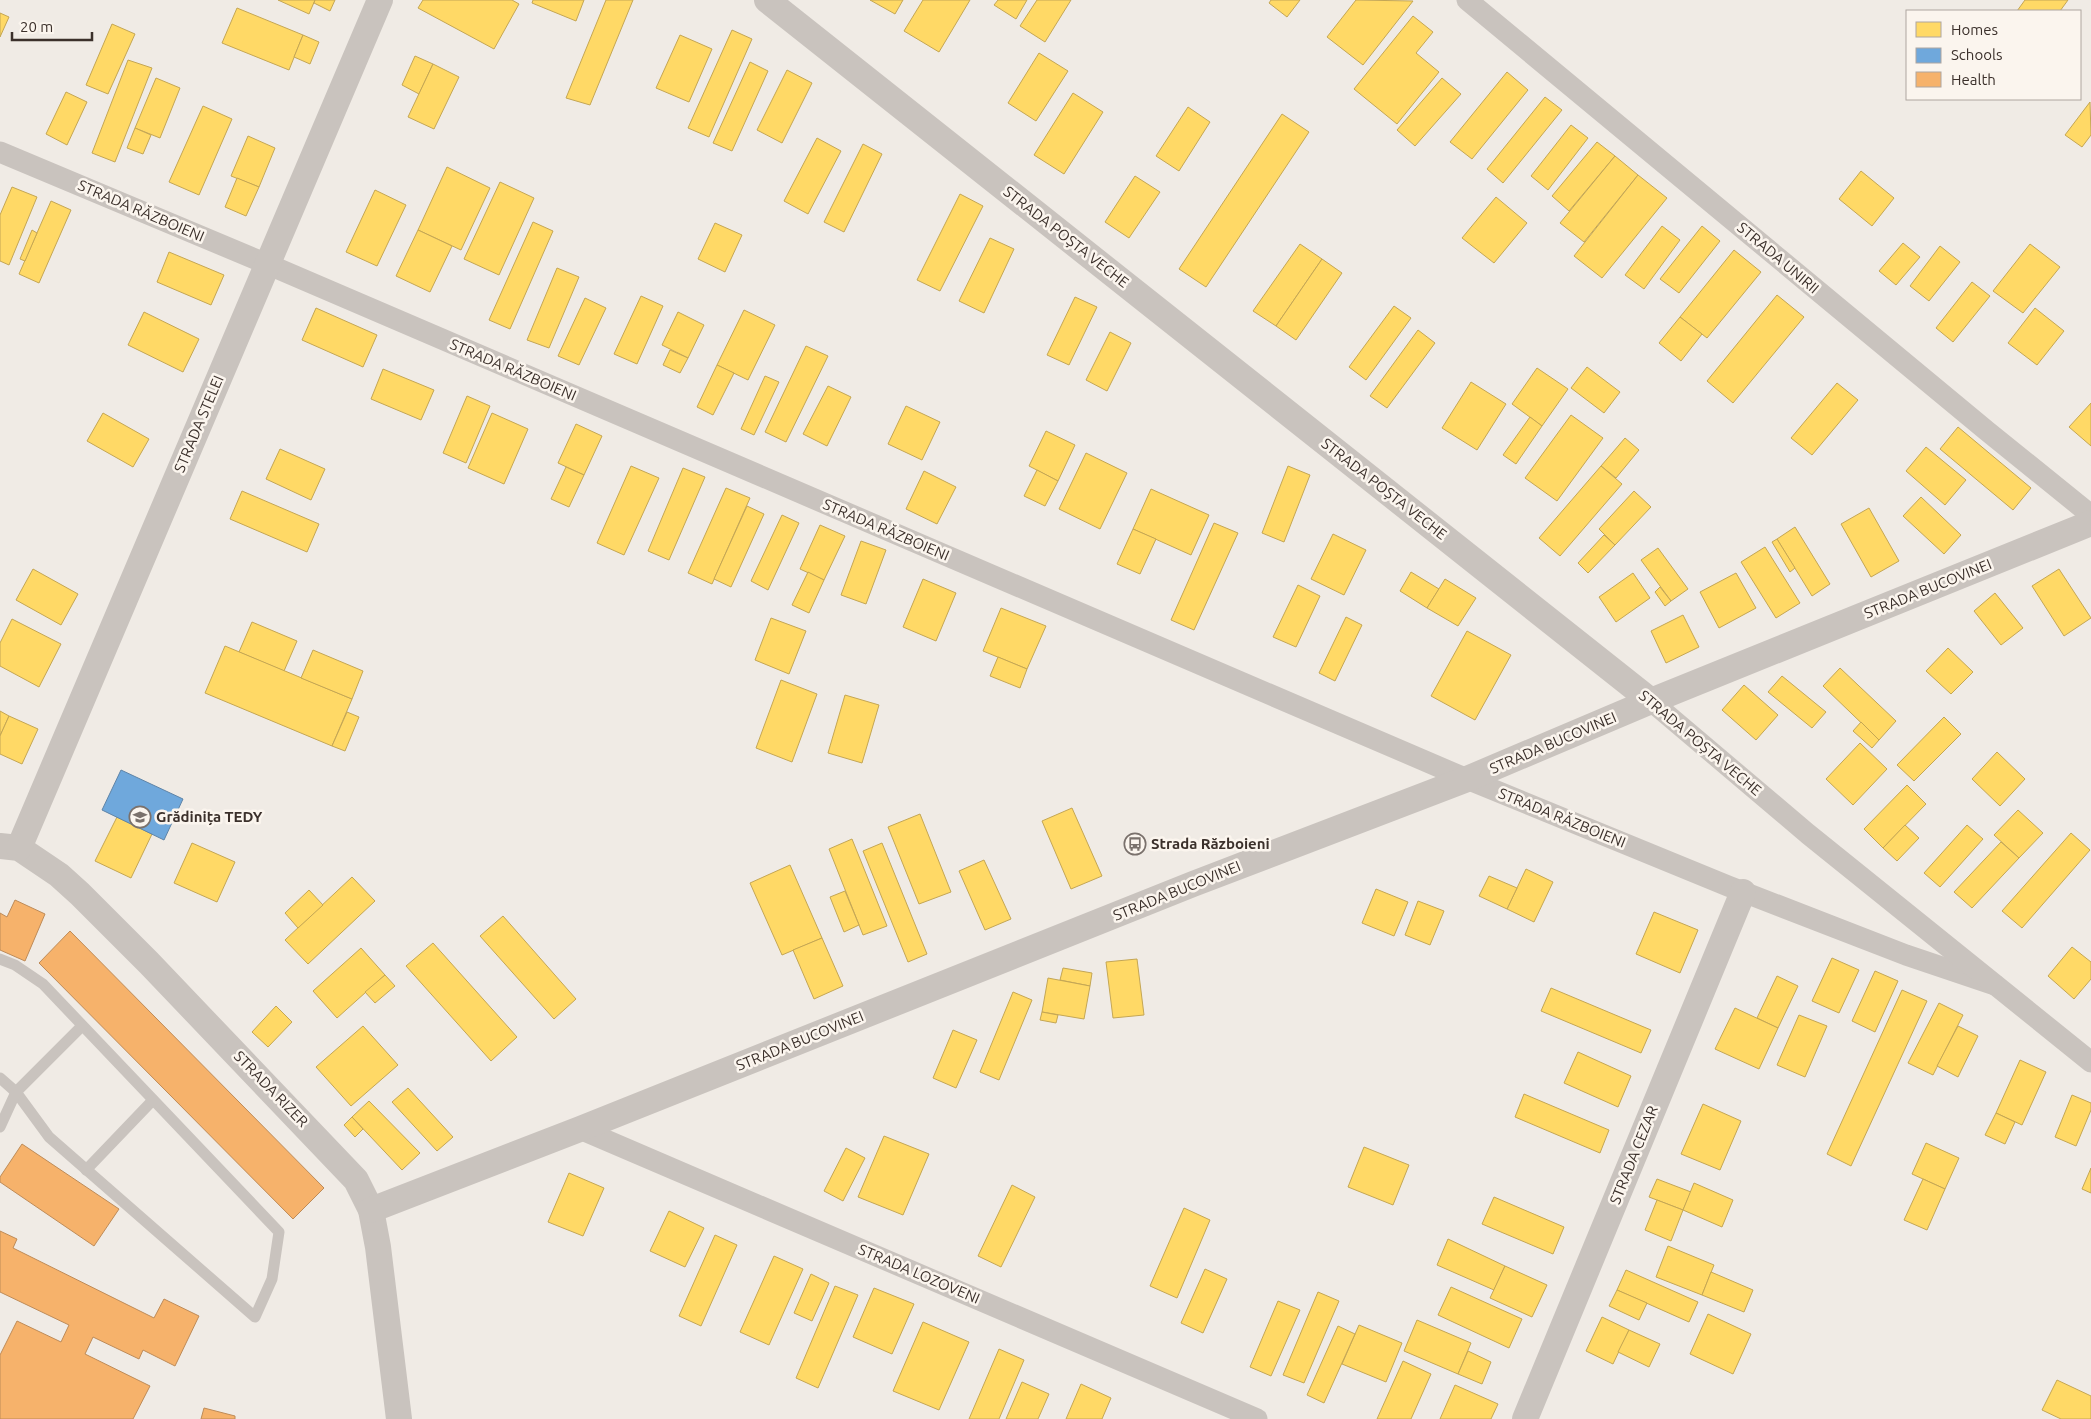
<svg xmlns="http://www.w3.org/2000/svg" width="2091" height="1419" viewBox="0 0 2091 1419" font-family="Ubuntu,sans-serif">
	<rect width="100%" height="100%" fill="#f0ebe5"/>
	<g fill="#ffd966" stroke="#c4a654">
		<path d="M278,0H315L309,14Z"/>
		<path d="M315,0H335L330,11L314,3Z"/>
		<path d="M423,0H512L519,4L494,49L418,8Z"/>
		<path d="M533,0H584L576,21L532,3Z"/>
		<path d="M606,0H633L590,105L566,98Z"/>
		<path d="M870,0H903L895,14Z"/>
		<path d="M923,0H970L939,52L904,31Z"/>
		<path d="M998,0H1027L1016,19L994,5Z"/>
		<path d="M1037,0H1071L1045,42L1020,26Z"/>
		<path d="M1271,0H1300L1287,17L1269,3Z"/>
		<path d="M1356,0L1413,1L1363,65L1327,37Z"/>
		<path d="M2025,0H2068L2060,11H2017Z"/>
		<path d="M237,8L303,35L289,70L222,43Z"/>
		<path d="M0,13L9,17L0,37Z"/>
		<path d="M1413,16L1433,32L1416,53L1439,72L1397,124L1354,89Z"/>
		<path d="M112,24L135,34L108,94L86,85Z"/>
		<path d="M732,30L752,39L709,137L688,128Z"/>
		<path d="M303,35L319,42L310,64L294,57Z"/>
		<path d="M680,35L712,49L689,102L656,88Z"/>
		<path d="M1039,53L1068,71L1036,121L1008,103Z"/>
		<path d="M415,56L433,64L419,94L402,85Z"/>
		<path d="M128,60L152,68L115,162L92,153Z"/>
		<path d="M750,62L768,71L732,151L713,143Z"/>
		<path d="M433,64L459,77L434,129L408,117Z"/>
		<path d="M787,70L812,83L782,143L757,130Z"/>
		<path d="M1507,72L1528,90L1472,159L1450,142Z"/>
		<path d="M156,78L180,88L160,138L135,128Z"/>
		<path d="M1442,78L1461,94L1415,146L1397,130Z"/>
		<path d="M66,92L87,102L67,145L46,134Z"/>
		<path d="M1073,93L1103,112L1064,174L1034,155Z"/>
		<path d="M1545,97L1562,110L1503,183L1487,169Z"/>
		<path d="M2090,102L2091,135L2082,147L2065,135Z"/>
		<path d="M203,106L232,119L199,195L169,182Z"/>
		<path d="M1188,107L1210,122L1179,171L1156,156Z"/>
		<path d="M1282,114L1309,132L1206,287L1179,269Z"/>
		<path d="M1571,125L1588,138L1548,190L1531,176Z"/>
		<path d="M135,128L151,135L143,154L127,148Z"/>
		<path d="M248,136L275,148L259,187L231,176Z"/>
		<path d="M817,138L841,151L808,214L784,201Z"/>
		<path d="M1597,142L1615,156L1569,211L1552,196Z"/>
		<path d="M863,144L882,154L844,232L824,222Z"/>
		<path d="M1615,156L1638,175L1584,242L1560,223Z"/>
		<path d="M447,167L490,188L461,250L418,230Z"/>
		<path d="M1861,171L1894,198L1872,226L1839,199Z"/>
		<path d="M1638,175L1667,198L1602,278L1574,256Z"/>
		<path d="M1135,176L1160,192L1129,238L1105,222Z"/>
		<path d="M237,178L259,187L246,216L225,207Z"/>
		<path d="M500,182L534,198L499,275L464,259Z"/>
		<path d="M12,187L37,197L9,265L0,261V215Z"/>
		<path d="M375,190L406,205L377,266L346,252Z"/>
		<path d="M960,194L983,206L940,291L917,280Z"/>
		<path d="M1496,197L1527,223L1494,263L1462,238Z"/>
		<path d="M51,201L71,210L39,283L19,274Z"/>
		<path d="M533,222L553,231L510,329L489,320Z"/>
		<path d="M715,223L742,235L725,272L698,259Z"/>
		<path d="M1662,226L1680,240L1644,289L1625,275Z"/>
		<path d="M1702,226L1720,241L1679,293L1660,279Z"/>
		<path d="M32,230L37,233L25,261L20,259Z"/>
		<path d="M418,230L452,246L430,292L396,276Z"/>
		<path d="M990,238L1014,249L984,313L959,301Z"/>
		<path d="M1903,243L1920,257L1896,285L1879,271Z"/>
		<path d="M1300,244L1322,259L1276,326L1253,311Z"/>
		<path d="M2030,244L2060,267L2023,313L1993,291Z"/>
		<path d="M1940,246L1960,262L1929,301L1910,286Z"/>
		<path d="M1734,250L1761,272L1707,338L1680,317Z"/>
		<path d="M169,252L224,275L211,305L157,282Z"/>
		<path d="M1322,259L1342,273L1296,340L1276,326Z"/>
		<path d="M557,268L579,277L549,348L527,340Z"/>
		<path d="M1972,282L1990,296L1953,342L1936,328Z"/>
		<path d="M1777,295L1804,317L1733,403L1707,381Z"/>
		<path d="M641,296L663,306L637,364L614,354Z"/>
		<path d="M1075,297L1097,307L1069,365L1047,355Z"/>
		<path d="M585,298L606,308L579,365L558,356Z"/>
		<path d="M1394,306L1411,318L1366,380L1349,367Z"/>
		<path d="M316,308L377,335L363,367L302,340Z"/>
		<path d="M2035,308L2064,331L2037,365L2008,343Z"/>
		<path d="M744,310L775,325L748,380L717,365Z"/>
		<path d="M144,312L199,339L183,372L128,345Z"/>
		<path d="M678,312L704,325L688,358L662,345Z"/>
		<path d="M1680,317L1702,334L1681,361L1659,343Z"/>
		<path d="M1418,330L1435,343L1387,408L1370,396Z"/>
		<path d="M1110,332L1131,343L1107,391L1086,380Z"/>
		<path d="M806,346L828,356L786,442L765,432Z"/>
		<path d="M670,350L688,358L680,373L663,365Z"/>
		<path d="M717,365L734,373L713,415L697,407Z"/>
		<path d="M1587,367L1620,392L1604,413L1571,388Z"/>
		<path d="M1537,368L1568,389L1542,426L1512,404Z"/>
		<path d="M383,369L434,390L421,420L371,399Z"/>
		<path d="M765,376L779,382L754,435L741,429Z"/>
		<path d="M1471,382L1506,404L1477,450L1442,428Z"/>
		<path d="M1837,383L1858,400L1812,455L1791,438Z"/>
		<path d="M828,386L851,397L827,446L803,434Z"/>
		<path d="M467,396L490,406L466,463L443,453Z"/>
		<path d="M2091,403V446L2069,427Z"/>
		<path d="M906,406L940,422L922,460L888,444Z"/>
		<path d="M103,413L149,439L133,467L87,441Z"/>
		<path d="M492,413L528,429L504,484L468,468Z"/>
		<path d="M1571,415L1603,438L1557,501L1525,478Z"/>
		<path d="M1530,417L1542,426L1516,464L1503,455Z"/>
		<path d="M576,424L602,436L584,475L558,463Z"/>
		<path d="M1958,427L2031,488L2013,510L1940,449Z"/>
		<path d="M1046,431L1075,445L1058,481L1029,466Z"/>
		<path d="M1625,438L1639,450L1616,478L1601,466Z"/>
		<path d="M1926,447L1966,480L1945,505L1906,471Z"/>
		<path d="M280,449L325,469L311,500L266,479Z"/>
		<path d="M1086,453L1127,473L1100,529L1059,509Z"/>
		<path d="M631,466L659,478L624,555L597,543Z"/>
		<path d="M1288,466L1310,475L1284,542L1262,533Z"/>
		<path d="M1601,466L1622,484L1560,556L1539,538Z"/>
		<path d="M566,467L584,475L569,507L551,499Z"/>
		<path d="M683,468L705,477L669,560L648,551Z"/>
		<path d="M1037,470L1058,481L1045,506L1024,496Z"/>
		<path d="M924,471L956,487L937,524L906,509Z"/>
		<path d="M726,488L750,498L712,584L688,573Z"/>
		<path d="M1151,489L1209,515L1191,555L1133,529Z"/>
		<path d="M242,491L319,524L307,552L230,519Z"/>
		<path d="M1634,491L1651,507L1615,545L1599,529Z"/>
		<path d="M1921,497L1961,535L1944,554L1903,516Z"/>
		<path d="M747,506L764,514L731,587L714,579Z"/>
		<path d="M1869,508L1899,561L1871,577L1841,524Z"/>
		<path d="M782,515L799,523L768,590L751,581Z"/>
		<path d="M1214,523L1238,533L1194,630L1171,620Z"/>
		<path d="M820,525L845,536L824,580L800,569Z"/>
		<path d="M1795,527L1830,584L1812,596L1777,539Z"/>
		<path d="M1133,529L1156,539L1140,574L1117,564Z"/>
		<path d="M1333,534L1366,550L1344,595L1311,579Z"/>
		<path d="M1604,535L1615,545L1588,573L1578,563Z"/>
		<path d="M1777,539L1795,568L1790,572L1772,542Z"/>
		<path d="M861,541L886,550L866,604L841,595Z"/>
		<path d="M1765,547L1800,603L1776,618L1741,562Z"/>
		<path d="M1658,548L1688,589L1671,601L1641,560Z"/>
		<path d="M33,569L78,594L61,625L16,600Z"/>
		<path d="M2059,569L2091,618L2064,636L2032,586Z"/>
		<path d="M808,572L824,580L809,613L792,605Z"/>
		<path d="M1411,572L1439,589L1427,608L1400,591Z"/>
		<path d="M1633,573L1650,598L1616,622L1599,597Z"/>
		<path d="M1736,573L1756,608L1719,628L1700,592Z"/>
		<path d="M923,579L956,593L936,641L903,627Z"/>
		<path d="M1445,579L1476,598L1458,626L1427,608Z"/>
		<path d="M1298,585L1320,596L1296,647L1273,637Z"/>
		<path d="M1660,587L1671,601L1665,606L1655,592Z"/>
		<path d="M1995,593L2023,628L2001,645L1974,611Z"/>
		<path d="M1001,608L1046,626L1027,669L983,651Z"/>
		<path d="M1683,615L1699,647L1666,663L1651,631Z"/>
		<path d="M1346,617L1362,625L1335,681L1319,673Z"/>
		<path d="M771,618L806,631L789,674L755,660Z"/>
		<path d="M12,619L61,644L39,687L0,666V643Z"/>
		<path d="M252,622L297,641L284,671L239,652Z"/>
		<path d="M1467,631L1511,655L1475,720L1431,696Z"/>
		<path d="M225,646L352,699L332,746L205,693Z"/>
		<path d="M1948,648L1973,672L1951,694L1926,671Z"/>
		<path d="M313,650L363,671L352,699L301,678Z"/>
		<path d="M998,657L1027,669L1020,688L990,676Z"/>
		<path d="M1840,668L1896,721L1879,740L1823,686Z"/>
		<path d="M1782,676L1826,712L1812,728L1768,692Z"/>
		<path d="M781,680L817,694L792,762L756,748Z"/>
		<path d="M1744,685L1778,715L1756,740L1722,710Z"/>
		<path d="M845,695L879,705L862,763L828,753Z"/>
		<path d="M0,711L9,716L0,736Z"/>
		<path d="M347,712L359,717L345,751L332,746Z"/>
		<path d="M9,716L38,729L22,764L0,754V736Z"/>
		<path d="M1944,717L1961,734L1914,781L1897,765Z"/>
		<path d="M1861,722L1879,740L1872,748L1853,731Z"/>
		<path d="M1860,743L1887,769L1853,805L1826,779Z"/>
		<path d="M1997,752L2025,779L2000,806L1972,779Z"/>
		<path d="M1907,785L1926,804L1883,848L1864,829Z"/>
		<path d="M1072,808L1102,876L1071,889L1042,821Z"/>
		<path d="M2018,810L2043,833L2019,858L1994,835Z"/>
		<path d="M920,814L951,892L919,904L888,827Z"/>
		<path d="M117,817L152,834L131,878L95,861Z"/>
		<path d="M1905,825L1919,838L1897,861L1883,848Z"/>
		<path d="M1967,825L1983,839L1940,887L1924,873Z"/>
		<path d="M2071,833L2090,850L2022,928L2002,911Z"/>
		<path d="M852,839L887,926L863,935L829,849Z"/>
		<path d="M2001,842L2019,858L1972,908L1954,892Z"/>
		<path d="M192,843L235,862L217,902L174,883Z"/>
		<path d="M882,843L927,954L908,962L863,851Z"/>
		<path d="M984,860L1011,919L985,930L959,871Z"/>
		<path d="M790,865L822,938L782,955L750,883Z"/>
		<path d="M1526,869L1553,882L1534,922L1507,909Z"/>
		<path d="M1489,876L1517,888L1507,909L1479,896Z"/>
		<path d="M352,877L375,901L308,964L285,940Z"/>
		<path d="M1376,889L1408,902L1394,936L1362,923Z"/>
		<path d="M309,890L323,905L298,928L285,913Z"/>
		<path d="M845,891L859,925L844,932L830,897Z"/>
		<path d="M1418,901L1444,911L1430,945L1405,935Z"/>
		<path d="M1654,912L1698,930L1680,973L1636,954Z"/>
		<path d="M503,916L576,999L554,1019L480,936Z"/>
		<path d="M822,938L843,986L814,999L793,950Z"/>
		<path d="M433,943L517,1037L491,1061L406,966Z"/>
		<path d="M2072,947L2091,962V979L2074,999L2048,976Z"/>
		<path d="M361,948L385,975L337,1018L313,991Z"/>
		<path d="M1832,958L1859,970L1839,1013L1812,1001Z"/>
		<path d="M1137,959L1144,1015L1113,1018L1106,962Z"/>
		<path d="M1063,968L1092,973L1090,986L1060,980Z"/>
		<path d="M1875,971L1898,981L1875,1032L1852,1021Z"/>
		<path d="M385,975L395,986L375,1003L365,992Z"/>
		<path d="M1777,976L1798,986L1778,1028L1757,1018Z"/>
		<path d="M1048,978L1090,986L1084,1019L1042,1012Z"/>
		<path d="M1551,988L1651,1030L1641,1053L1541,1011Z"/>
		<path d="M1902,990L1927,1001L1851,1166L1827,1154Z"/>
		<path d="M1013,992L1032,1000L999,1080L980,1072Z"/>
		<path d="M1939,1003L1963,1015L1933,1075L1908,1063Z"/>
		<path d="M276,1006L292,1022L268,1047L252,1032Z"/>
		<path d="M1735,1008L1778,1028L1759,1069L1715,1049Z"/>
		<path d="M1042,1012L1058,1015L1056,1023L1040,1020Z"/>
		<path d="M1799,1015L1827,1026L1805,1077L1777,1065Z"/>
		<path d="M363,1026L398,1065L351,1106L316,1067Z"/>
		<path d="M1958,1026L1978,1036L1958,1077L1937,1066Z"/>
		<path d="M953,1030L977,1040L956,1088L933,1078Z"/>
		<path d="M1578,1052L1631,1076L1618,1107L1564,1083Z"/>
		<path d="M2020,1060L2046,1072L2022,1125L1996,1113Z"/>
		<path d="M408,1088L453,1137L437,1151L392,1102Z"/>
		<path d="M1524,1094L1609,1130L1600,1153L1515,1117Z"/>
		<path d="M2072,1095L2091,1103V1110L2076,1146L2055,1137Z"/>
		<path d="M369,1101L420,1153L402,1170L352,1117Z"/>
		<path d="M1703,1104L1741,1121L1720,1170L1681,1154Z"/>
		<path d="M1996,1113L2015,1122L2005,1144L1985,1135Z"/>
		<path d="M352,1117L363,1129L355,1137L344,1125Z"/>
		<path d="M884,1136L929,1154L903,1215L858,1197Z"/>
		<path d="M1926,1143L1959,1158L1945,1189L1912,1174Z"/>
		<path d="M1364,1147L1409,1165L1393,1205L1348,1187Z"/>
		<path d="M846,1148L865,1158L843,1201L824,1191Z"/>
		<path d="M2091,1168V1193L2082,1189Z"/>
		<path d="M569,1173L604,1188L583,1236L548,1222Z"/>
		<path d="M1657,1179L1691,1192L1683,1210L1649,1197Z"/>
		<path d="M1923,1179L1945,1189L1927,1230L1904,1220Z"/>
		<path d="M1694,1183L1733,1200L1722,1227L1683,1210Z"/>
		<path d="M1012,1185L1035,1197L1001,1267L978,1256Z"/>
		<path d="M1494,1197L1564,1227L1553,1254L1482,1224Z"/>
		<path d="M1657,1200L1683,1210L1671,1241L1645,1230Z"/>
		<path d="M1184,1208L1210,1220L1177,1298L1150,1286Z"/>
		<path d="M669,1211L704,1228L685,1267L650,1251Z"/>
		<path d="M715,1235L737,1245L701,1326L679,1316Z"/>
		<path d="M1448,1239L1505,1266L1494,1290L1437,1265Z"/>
		<path d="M1668,1246L1714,1265L1702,1295L1656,1277Z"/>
		<path d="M774,1256L803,1269L769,1345L740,1332Z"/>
		<path d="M1505,1266L1547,1285L1532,1317L1490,1298Z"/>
		<path d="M1205,1269L1227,1279L1203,1333L1181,1323Z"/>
		<path d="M1626,1270L1698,1302L1689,1322L1617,1290Z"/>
		<path d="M1711,1272L1753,1290L1744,1312L1702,1295Z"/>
		<path d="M811,1274L829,1283L812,1321L794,1313Z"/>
		<path d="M835,1286L858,1295L818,1388L796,1378Z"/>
		<path d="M1451,1287L1522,1319L1509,1348L1438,1315Z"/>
		<path d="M874,1288L914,1304L892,1354L853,1337Z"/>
		<path d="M1617,1290L1647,1303L1639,1320L1609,1306Z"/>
		<path d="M1318,1292L1339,1301L1304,1383L1283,1375Z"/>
		<path d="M1278,1301L1300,1310L1271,1376L1250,1367Z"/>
		<path d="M1708,1314L1751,1334L1733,1374L1690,1354Z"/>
		<path d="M1602,1317L1629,1330L1613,1364L1586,1351Z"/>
		<path d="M1417,1320L1471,1343L1458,1374L1404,1351Z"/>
		<path d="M923,1322L969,1342L939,1410L893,1391Z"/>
		<path d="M1359,1325L1402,1343L1386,1382L1342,1364Z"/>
		<path d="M1338,1326L1355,1334L1324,1403L1307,1395Z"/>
		<path d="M1629,1330L1660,1344L1649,1367L1618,1352Z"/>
		<path d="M999,1349L1024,1360L999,1419H969Z"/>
		<path d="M1468,1351L1491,1362L1482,1384L1458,1374Z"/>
		<path d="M1403,1361L1431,1374L1411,1419H1377Z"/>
		<path d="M2057,1380L2091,1396V1419H2061L2042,1410Z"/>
		<path d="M1022,1382L1049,1394L1038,1419H1006Z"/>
		<path d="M1081,1384L1111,1398L1102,1419H1066Z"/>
		<path d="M1455,1385L1498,1404L1491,1419H1440Z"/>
	</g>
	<path fill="#6fa8dc" stroke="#5f84a7" d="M121,770L183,799L164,840L102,810Z"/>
	<g fill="#f6b26b" stroke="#be8b58">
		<path d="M15,900L45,914L25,961L0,950V913L7,917Z"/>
		<path d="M70,931L324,1188L293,1219L39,963Z"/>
		<path d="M22,1144L119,1209L94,1246L0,1182V1177Z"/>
		<path d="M0,1231L17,1239L13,1248L154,1318L164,1299L199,1316L175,1366L143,1350L139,1359L93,1337L85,1354L150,1386L133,1419H0V1355L17,1321L61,1342L69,1325L0,1292Z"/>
		<path d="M204,1408L235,1416V1419H201Z"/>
	</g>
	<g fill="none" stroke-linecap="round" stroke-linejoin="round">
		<g stroke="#c9c3be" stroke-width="11">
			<path d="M0,959L15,965L43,984L279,1232L272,1279L255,1317L49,1137L16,1092L0,1078"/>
			<path d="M0,1127L16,1092L82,1026"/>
			<path d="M86,1170L153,1100"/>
		</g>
		<g stroke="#c9c3be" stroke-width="21">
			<path d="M1467,0L1987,431L2091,515"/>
			<path d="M0,152L267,264L1467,779L1728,886L1906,955L1995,985"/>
			<path d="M1651,701L1808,834L2091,1062"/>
			<path d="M580,1129L1257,1419"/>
		</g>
		<g stroke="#c9c3be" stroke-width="26">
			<path d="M767,0L1651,701"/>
			<path d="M0,846L19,848L59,875L80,894L149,963L356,1180L371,1210L378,1247L399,1419"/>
			<path d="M19,848L380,0"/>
			<path d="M371,1210L580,1129L1193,884L1467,779L1651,701L2091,523"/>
			<path d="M1525,1419L1743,892"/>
		</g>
	</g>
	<defs>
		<g id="school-ring" transform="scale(1.125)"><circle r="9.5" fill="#fbf5ee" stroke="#7a716c" stroke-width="1.5"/><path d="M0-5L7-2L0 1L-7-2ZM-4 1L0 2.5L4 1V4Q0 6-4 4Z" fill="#7a716c"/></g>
		<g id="bus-ring" transform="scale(1.125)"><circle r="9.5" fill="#fbf5ee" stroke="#7a716c" stroke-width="1.5"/><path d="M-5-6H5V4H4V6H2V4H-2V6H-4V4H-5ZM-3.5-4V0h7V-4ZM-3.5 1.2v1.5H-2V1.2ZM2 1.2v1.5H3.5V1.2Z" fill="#7a716c"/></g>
	</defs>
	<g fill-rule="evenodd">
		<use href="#school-ring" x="140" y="817"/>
		<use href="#bus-ring" x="1135" y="844"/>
	</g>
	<g text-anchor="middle" stroke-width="5" stroke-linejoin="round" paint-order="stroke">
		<g font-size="15" fill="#3b302b" stroke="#fbf5ee">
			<text transform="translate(141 211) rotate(23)" y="5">STRADA RĂZBOIENI</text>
			<text transform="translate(1066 237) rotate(38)" y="5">STRADA POȘTA VECHE</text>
			<text transform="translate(1778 258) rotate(40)" y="5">STRADA UNIRII</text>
			<text transform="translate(513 370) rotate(23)" y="5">STRADA RĂZBOIENI</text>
			<text transform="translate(199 424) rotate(-67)" y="5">STRADA STELEI</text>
			<text transform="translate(1384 489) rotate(38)" y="5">STRADA POȘTA VECHE</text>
			<text transform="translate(886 530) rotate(23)" y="5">STRADA RĂZBOIENI</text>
			<text transform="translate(1928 589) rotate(-22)" y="5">STRADA BUCOVINEI</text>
			<text transform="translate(1553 743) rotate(-23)" y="5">STRADA BUCOVINEI</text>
			<text transform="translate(1700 743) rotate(40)" y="5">STRADA POȘTA VECHE</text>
			<text transform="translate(1562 818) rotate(22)" y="5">STRADA RĂZBOIENI</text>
			<text transform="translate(1177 891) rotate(-22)" y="5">STRADA BUCOVINEI</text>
			<text transform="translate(800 1041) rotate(-22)" y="5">STRADA BUCOVINEI</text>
			<text transform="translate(271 1089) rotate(46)" y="5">STRADA RIZER</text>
			<text transform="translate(1634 1155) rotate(-68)" y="5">STRADA CEZAR</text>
			<text transform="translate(919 1274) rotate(23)" y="5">STRADA LOZOVENI</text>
		</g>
		<g font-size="15" font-weight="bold" fill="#3b302b" stroke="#fbf5ee" text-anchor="start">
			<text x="156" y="822">Grădinița TEDY</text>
			<text x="1151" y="849">Strada Războieni</text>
		</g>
	</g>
	<rect x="1906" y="10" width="175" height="90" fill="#fbf5ee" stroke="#aea6a0"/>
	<rect x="1916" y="22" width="25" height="15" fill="#ffd966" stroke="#aea6a0"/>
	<text x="1951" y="35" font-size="15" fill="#3b302b">Homes</text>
	<rect x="1916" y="48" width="25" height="15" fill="#6fa8dc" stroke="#aea6a0"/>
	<text x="1951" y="60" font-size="15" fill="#3b302b">Schools</text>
	<rect x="1916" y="72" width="25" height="15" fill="#f6b26b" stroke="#aea6a0"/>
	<text x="1951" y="85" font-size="15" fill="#3b302b">Health</text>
	<path d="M12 32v8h80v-8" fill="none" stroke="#3b302b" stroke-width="2.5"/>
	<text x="20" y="32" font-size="15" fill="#3b302b" stroke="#fbf5ee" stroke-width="4" paint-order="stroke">20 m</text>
</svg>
